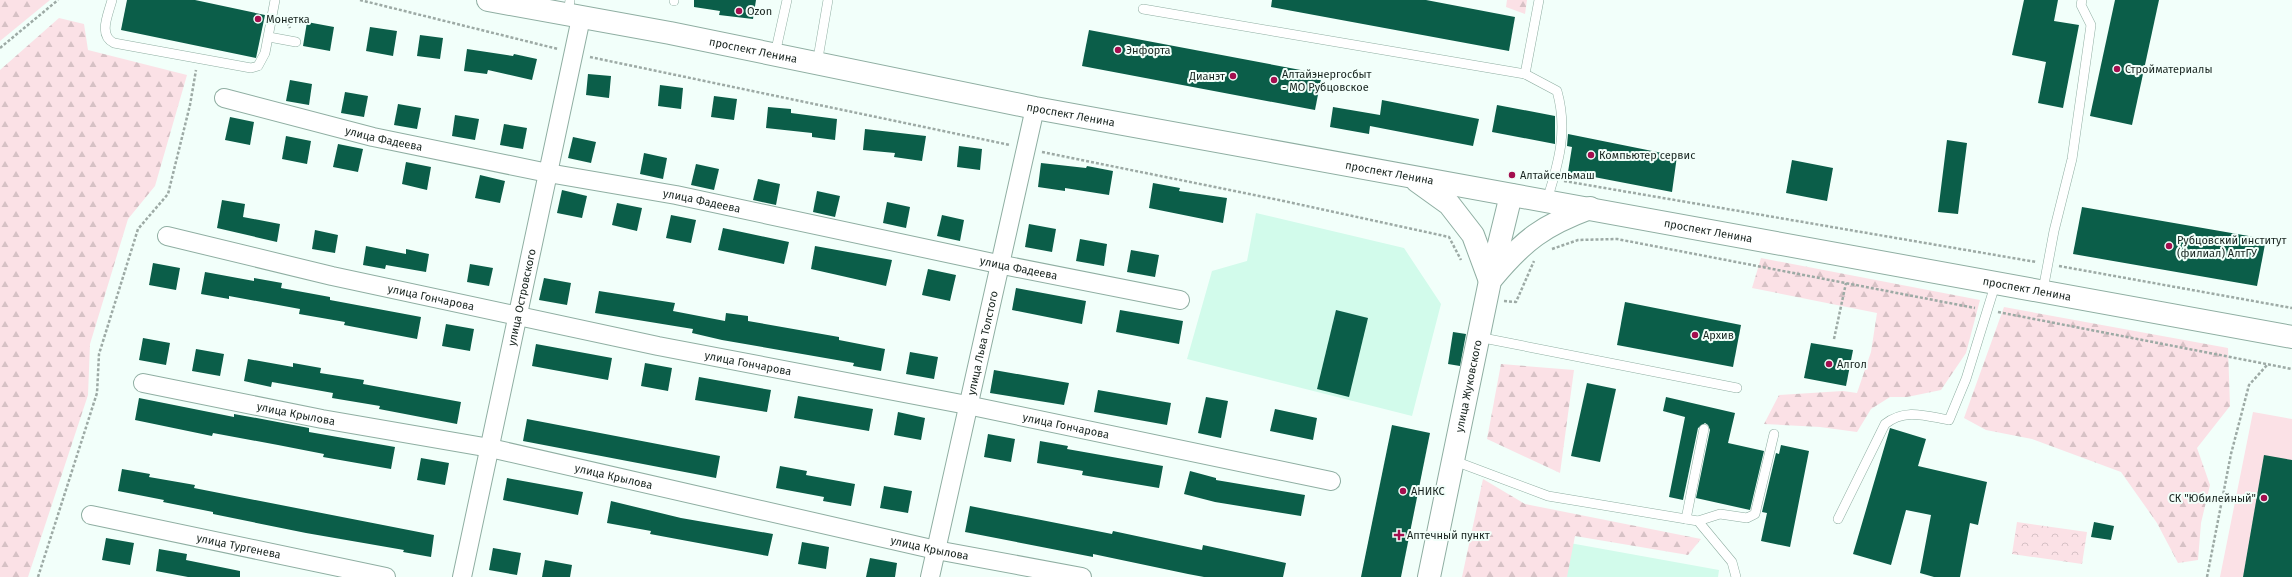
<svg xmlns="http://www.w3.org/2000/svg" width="2292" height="577" viewBox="0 0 2292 577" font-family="'Fira Sans',sans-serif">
	<defs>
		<pattern id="forest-firs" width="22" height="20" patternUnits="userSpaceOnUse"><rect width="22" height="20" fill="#fbe1e6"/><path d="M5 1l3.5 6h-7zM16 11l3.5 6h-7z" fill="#d6c1c5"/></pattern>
		<pattern id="park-crowns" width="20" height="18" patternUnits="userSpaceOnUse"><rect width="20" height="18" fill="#fbe1e6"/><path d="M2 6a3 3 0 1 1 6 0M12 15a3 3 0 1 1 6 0" fill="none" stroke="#d6c1c5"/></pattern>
	</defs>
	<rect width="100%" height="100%" fill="#f2fffa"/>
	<g fill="#d2fbeb">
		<path d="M1256,213L1404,248L1441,304L1412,416L1187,359L1212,271L1247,261Z"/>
		<path d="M1481,527L1719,570L1718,577H1472Z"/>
	</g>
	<path fill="#fbe1e6" d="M2253,412L2292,419V577H2220Z"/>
	<g fill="url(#forest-firs)">
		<path d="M0,0H50L0,41Z"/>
		<path d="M1507,0H1527L1525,14L1506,7Z"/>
		<path d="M59,18L84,24L88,50L187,75L155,186L128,219L90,344L88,395L28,577H0V70Z"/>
		<path d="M1761,258L1980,300L1966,353L1941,390L1907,397H1890L1871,409L1857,432L1820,427L1764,424L1779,395L1843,391L1857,393L1871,352L1877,313L1752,288Z"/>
		<path d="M2004,307L2228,348L2230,406L2197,448L2210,485L2201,523L2198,560L2178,563L2157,523L2121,472L2032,439L1986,430L1964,418Z"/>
		<path d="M1501,364L1574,370L1560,473L1487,439Z"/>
		<path d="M1483,479L1525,504L1701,539L1688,555L1575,536L1567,577H1462Z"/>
	</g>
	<path fill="url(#park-crowns)" d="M2017,522L2087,532L2082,564L2012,554Z"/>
	<g fill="#0b5e49">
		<path d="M127,0H195L265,15L256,58L121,30Z"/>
		<path d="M694,0H756L753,19L719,15L720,11L694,7Z"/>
		<path d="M1272,0H1426L1515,17L1509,51L1271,7Z"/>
		<path d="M2024,0H2058L2054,21L2079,25L2063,108L2038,103L2046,62L2012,55Z"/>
		<path d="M2115,0H2159L2132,125L2090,116Z"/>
		<path d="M307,22L334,27L330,51L303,46Z"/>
		<path d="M370,27L397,31L393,56L366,51Z"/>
		<path d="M1089,30L1322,74L1315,110L1082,66Z"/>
		<path d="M420,35L443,38L440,59L417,56Z"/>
		<path d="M467,49L513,56L514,54L537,59L532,80L488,70L487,74L464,71Z"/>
		<path d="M588,74L611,76L609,98L586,95Z"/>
		<path d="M290,80L312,84L309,105L286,101Z"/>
		<path d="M660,85L683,88L681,109L658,106Z"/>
		<path d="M345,92L368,96L364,117L341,113Z"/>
		<path d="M714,96L737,99L734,120L711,117Z"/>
		<path d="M1382,100L1479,119L1473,146L1370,126L1369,134L1330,127L1333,107L1380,115Z"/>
		<path d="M398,104L421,108L417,129L394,125Z"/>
		<path d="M1497,105L1555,116V144L1492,132Z"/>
		<path d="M768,107L791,109V113L837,119L835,140L812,137V133L766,128Z"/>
		<path d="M455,115L479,119L475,140L452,136Z"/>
		<path d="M230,117L254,122L250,145L225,140Z"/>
		<path d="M504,124L527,128L523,149L500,145Z"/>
		<path d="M865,129L926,136L922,161L894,157L895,153L863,150Z"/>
		<path d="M1568,134L1677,156L1672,192L1568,172L1572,147L1567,146Z"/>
		<path d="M286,136L311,141L307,164L282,159Z"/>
		<path d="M573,137L596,142L591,163L568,158Z"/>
		<path d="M1947,140L1967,143L1958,214L1938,212Z"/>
		<path d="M338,144L363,149L358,172L333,167Z"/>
		<path d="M959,146L982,149L980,170L957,167Z"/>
		<path d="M644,153L667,158L663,179L640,174Z"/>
		<path d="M1792,160L1833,168L1827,201L1786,193Z"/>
		<path d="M406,162L431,167L427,190L402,184Z"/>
		<path d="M1041,163L1086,168L1087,166L1113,171L1109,195L1065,188V191L1038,187Z"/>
		<path d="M696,164L719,169L714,190L691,185Z"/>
		<path d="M480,175L505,181L500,203L475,198Z"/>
		<path d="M758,179L780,184L776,205L753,200Z"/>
		<path d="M1153,183L1180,188L1179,191L1227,198L1223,223L1149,208Z"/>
		<path d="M562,190L587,196L582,218L557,213Z"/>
		<path d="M817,191L840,196L835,217L813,212Z"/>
		<path d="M222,200L245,204L243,217L280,224L277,242L217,228Z"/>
		<path d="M887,202L910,207L906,228L883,223Z"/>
		<path d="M617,203L642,208L637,231L612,225Z"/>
		<path d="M2082,207L2266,239L2257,286L2073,254Z"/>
		<path d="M671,215L696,220L691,243L666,238Z"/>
		<path d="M942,215L964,220L960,241L937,236Z"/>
		<path d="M1029,224L1056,229L1052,252L1025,247Z"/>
		<path d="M723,228L789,242L784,264L718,250Z"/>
		<path d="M315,230L338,235L335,253L312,249Z"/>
		<path d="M1080,239L1107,244L1104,266L1076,261Z"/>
		<path d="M366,246L406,254V249L429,254L426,272L386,265L385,269L363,265Z"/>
		<path d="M815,246L892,260L886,286L811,269Z"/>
		<path d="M1131,250L1159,255L1155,277L1127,272Z"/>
		<path d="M153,263L180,268L176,290L149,285Z"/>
		<path d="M470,264L493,268L489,286L467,282Z"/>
		<path d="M928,269L956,275L950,301L922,295Z"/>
		<path d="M205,272L254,281V278L282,283L281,288L330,297V300L421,317L417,339L344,325L345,322L299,314L300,309L229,296V299L201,294Z"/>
		<path d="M544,278L571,283L567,305L539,300Z"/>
		<path d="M1016,288L1086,301L1082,324L1012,310Z"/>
		<path d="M599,291L675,303L673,311L725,321L726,313L748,316V321L839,337V340L885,349L881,371L853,366L854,363L722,340L692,333L693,329L595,313Z"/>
		<path d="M1625,302L1741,325L1733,367L1617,345Z"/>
		<path d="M1120,310L1183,321L1179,344L1116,332Z"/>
		<path d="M1336,310L1368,318L1349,397L1317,389Z"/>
		<path d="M446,324L474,329L470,351L442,346Z"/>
		<path d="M1453,332L1466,334L1460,366L1448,364Z"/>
		<path d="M143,338L170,343L166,365L139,360Z"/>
		<path d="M1811,343L1853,350L1846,386L1804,378Z"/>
		<path d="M536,344L612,358L608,380L532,366Z"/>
		<path d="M196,349L224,354L220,376L192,371Z"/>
		<path d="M910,352L938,357L934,379L906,374Z"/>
		<path d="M248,359L293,367V363L321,368L320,373L364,380L363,384L461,402L457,424L379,409L380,406L332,398L333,393L272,382L271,387L244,381Z"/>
		<path d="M645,363L672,368L668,391L641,386Z"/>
		<path d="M994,370L1069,383L1064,405L990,393Z"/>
		<path d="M699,377L771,390L767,412L695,400Z"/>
		<path d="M1587,383L1616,389L1600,462L1571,456Z"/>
		<path d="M1098,390L1171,403L1167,425L1094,412Z"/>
		<path d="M798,396L873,409L869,431L794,418Z"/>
		<path d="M1206,397L1228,401L1221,438L1198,433Z"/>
		<path d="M1666,397L1735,413L1728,443L1764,451L1750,510L1696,498L1710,430L1708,425L1705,423L1698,428L1683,500L1669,497L1685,417L1663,411Z"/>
		<path d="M139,398L234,417V414L262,419L309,428V432L395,447L391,469L323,457L324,454L278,445L213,433L212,436L135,420Z"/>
		<path d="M1275,409L1317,418L1313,440L1270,431Z"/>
		<path d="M898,412L925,418L921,440L894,435Z"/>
		<path d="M527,419L720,456L716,478L523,441Z"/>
		<path d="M1392,425L1430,433L1401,577H1361Z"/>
		<path d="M1890,428L1926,439L1918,466L1987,482L1978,525L1970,523L1960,577H1934L1920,573L1931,515L1906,510L1891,565L1853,554Z"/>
		<path d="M988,434L1015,439L1011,462L984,457Z"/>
		<path d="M1040,441L1068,446L1067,449L1163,466L1159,488L1082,475L1083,471L1037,463Z"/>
		<path d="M1781,445L1809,451L1790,547L1761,541L1767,513L1762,512L1776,453L1779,454Z"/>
		<path d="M2264,455L2292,460V577H2243Z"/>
		<path d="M421,458L449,463L445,485L417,480Z"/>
		<path d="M780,466L807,471L806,475L855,484L851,506L823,501L824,497L776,488Z"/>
		<path d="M122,469L150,474L149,477L195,485L194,488L434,535L431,557L403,552L404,550L306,533L213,514V512L163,502L164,500L118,491Z"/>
		<path d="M1190,471L1216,478V480L1305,495L1301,516L1215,502L1184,494Z"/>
		<path d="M507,478L583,492L578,515L503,500Z"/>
		<path d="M884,486L912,491L908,513L880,508Z"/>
		<path d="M611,501L681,518L773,534L768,556L650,534L651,531L607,523Z"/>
		<path d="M970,506L1112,534L1113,531L1202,550L1203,545L1286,563L1283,577H1204L1188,574L1093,554V557L965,532Z"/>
		<path d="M2094,522L2114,526L2111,540L2091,537Z"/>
		<path d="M106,538L134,543L130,565L102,560Z"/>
		<path d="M802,542L829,547L826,569L798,564Z"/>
		<path d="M493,548L521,553L517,575L489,570Z"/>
		<path d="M159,549L187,554L186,560L240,571V577H188L156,571Z"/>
		<path d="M870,558L897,563L895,577H866Z"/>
		<path d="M545,560L572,565L570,577H542Z"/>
	</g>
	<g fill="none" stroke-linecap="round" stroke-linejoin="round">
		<g stroke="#8faea2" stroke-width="10">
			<g id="service">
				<path d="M112,0C108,15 98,35 114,43L251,68L258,66L265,53L275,0"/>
				<path d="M674,1V0"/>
				<path d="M1143,9L1525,74L1557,91C1568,130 1559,162 1547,200"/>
				<path d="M568,15L570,0"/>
				<path d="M269,37L296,42"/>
				<path d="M775,54L787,0"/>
				<path d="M817,64L828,0"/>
				<path d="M1525,74L1539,0"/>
				<path d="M2043,290L2054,231L2072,159L2091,25L2081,5L2082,0"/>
				<path d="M1478,337L1737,388"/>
				<path d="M1452,460L1548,496L1698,521L1732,562L1736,577"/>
				<path d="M1686,519L1704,429"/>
				<path d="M1838,519L1885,424C1905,408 1926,416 1949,420L1966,379L1996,282"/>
				<path d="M1698,521L1720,514L1747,518L1755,514L1774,434"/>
			</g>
		</g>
		<g stroke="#8faea2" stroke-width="20">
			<g id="minor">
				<path id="s1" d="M224,98L373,137L548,173L676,195L998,264L1180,300"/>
				<path id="s2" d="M167,236L332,276L658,346L967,405L1331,481"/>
				<path id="s3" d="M143,383L322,419L490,448L936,550L1082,577"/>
				<path id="s4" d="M91,515L386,577"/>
				<path id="s5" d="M462,577L581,18"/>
				<path id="s6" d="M930,577L1035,108"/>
			</g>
		</g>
		<g stroke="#8faea2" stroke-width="24">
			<g id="tertiary">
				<path id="s7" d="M488,0L670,33L1035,108L2292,337"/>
				<path d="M1417,181L1449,204L1473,235L1490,281"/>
				<path d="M1493,277C1524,240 1544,225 1590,208"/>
				<path id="s8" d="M1429,577L1490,281L1511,195"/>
			</g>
		</g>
		<g stroke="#9daaa5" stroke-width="2.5" stroke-dasharray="3 2" stroke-linecap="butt">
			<path d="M360,0L558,49"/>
			<path d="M285,18L290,28"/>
			<path d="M0,48L58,0"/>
			<path d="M590,57L1010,145"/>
			<path d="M1042,152L1279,200L1449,237L1461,260"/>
			<path d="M1564,181L2036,262"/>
			<path d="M1552,249L1578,240L1617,239L1975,308"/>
			<path d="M2059,266L2292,308"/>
			<path d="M1504,301L1516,302L1534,261"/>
			<path d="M1998,312L2292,369"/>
			<path d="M1834,339L1846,283"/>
			<path d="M38,577L97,393L99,354L138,229L168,194L190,105L196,70"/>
			<path d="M2207,577L2231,454L2249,385L2268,364"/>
		</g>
		<use href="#service" stroke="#fff" stroke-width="9"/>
		<use href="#minor" stroke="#fff" stroke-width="18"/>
		<use href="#tertiary" stroke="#fff" stroke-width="22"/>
	</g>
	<g fill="#a30e4e" stroke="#f2fffa" stroke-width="1.5">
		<circle cx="739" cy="11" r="4"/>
		<circle cx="258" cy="19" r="4"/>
		<circle cx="1118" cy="50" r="4"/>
		<circle cx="2117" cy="69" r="4"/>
		<circle cx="1233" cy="76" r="4"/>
		<circle cx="1274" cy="80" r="4"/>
		<circle cx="1591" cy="155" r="4"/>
		<circle cx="1512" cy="175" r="4"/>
		<circle cx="2169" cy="246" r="4"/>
		<circle cx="1695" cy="335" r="4"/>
		<circle cx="1829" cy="364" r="4"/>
		<circle cx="1403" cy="491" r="4"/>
		<circle cx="2264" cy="498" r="4"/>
		<path d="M1397 529h4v4h4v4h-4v4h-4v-4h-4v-4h4z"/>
	</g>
	<g text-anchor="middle" stroke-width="4" stroke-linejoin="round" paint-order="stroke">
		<g font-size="11" fill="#18241f" stroke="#f2fffa" text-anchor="start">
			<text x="747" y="15">Ozon</text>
			<text x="266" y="23">Монетка</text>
			<text x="1126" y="54">Энфорта</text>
			<text x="2125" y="73">Стройматериалы</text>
			<text x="1282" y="78">Алтайэнергосбыт<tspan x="1282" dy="13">- МО Рубцовское</tspan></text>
			<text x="1225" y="80" text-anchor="end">Дианэт</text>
			<text x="1599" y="159">Компьютер сервис</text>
			<text x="1520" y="179">Алтайсельмаш</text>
			<text x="2177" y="244">Рубцовский институт<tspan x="2177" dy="13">(филиал) АлтГУ</tspan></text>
			<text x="1703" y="339">Архив</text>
			<text x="1837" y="368">Алгол</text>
			<text x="1411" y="495">АНИКС</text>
			<text x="2256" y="502" text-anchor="end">СК "Юбилейный"</text>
			<text x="1407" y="539">Аптечный пункт</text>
		</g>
		<g font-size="11" fill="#18241f" stroke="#f2fffa">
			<text dy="4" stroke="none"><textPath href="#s7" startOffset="270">проспект Ленина</textPath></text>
			<text dy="4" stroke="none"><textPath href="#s7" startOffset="594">проспект Ленина</textPath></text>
			<text dy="4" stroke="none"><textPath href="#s1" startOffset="165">улица Фадеева</textPath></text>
			<text dy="4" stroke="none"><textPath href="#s7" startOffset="918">проспект Ленина</textPath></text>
			<text dy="4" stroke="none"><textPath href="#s1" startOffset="489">улица Фадеева</textPath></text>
			<text dy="4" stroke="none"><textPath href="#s7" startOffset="1242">проспект Ленина</textPath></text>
			<text dy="4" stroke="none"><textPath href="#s1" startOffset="813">улица Фадеева</textPath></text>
			<text dy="4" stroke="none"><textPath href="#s7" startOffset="1566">проспект Ленина</textPath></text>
			<text dy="4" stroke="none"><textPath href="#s2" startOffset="271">улица Гончарова</textPath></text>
			<text dy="4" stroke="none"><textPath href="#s5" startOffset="286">улица Островского</textPath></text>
			<text dy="4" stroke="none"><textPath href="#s6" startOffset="240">улица Льва Толстого</textPath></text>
			<text dy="4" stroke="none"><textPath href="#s2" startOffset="595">улица Гончарова</textPath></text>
			<text dy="4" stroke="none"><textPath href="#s8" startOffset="195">улица Жуковского</textPath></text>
			<text dy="4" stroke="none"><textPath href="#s3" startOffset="156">улица Крылова</textPath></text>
			<text dy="4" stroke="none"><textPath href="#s2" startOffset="919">улица Гончарова</textPath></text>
			<text dy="4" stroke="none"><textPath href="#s3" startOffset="480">улица Крылова</textPath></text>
			<text dy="4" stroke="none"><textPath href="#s4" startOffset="151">улица Тургенева</textPath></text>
			<text dy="4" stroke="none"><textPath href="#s3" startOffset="804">улица Крылова</textPath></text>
		</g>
	</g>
</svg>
